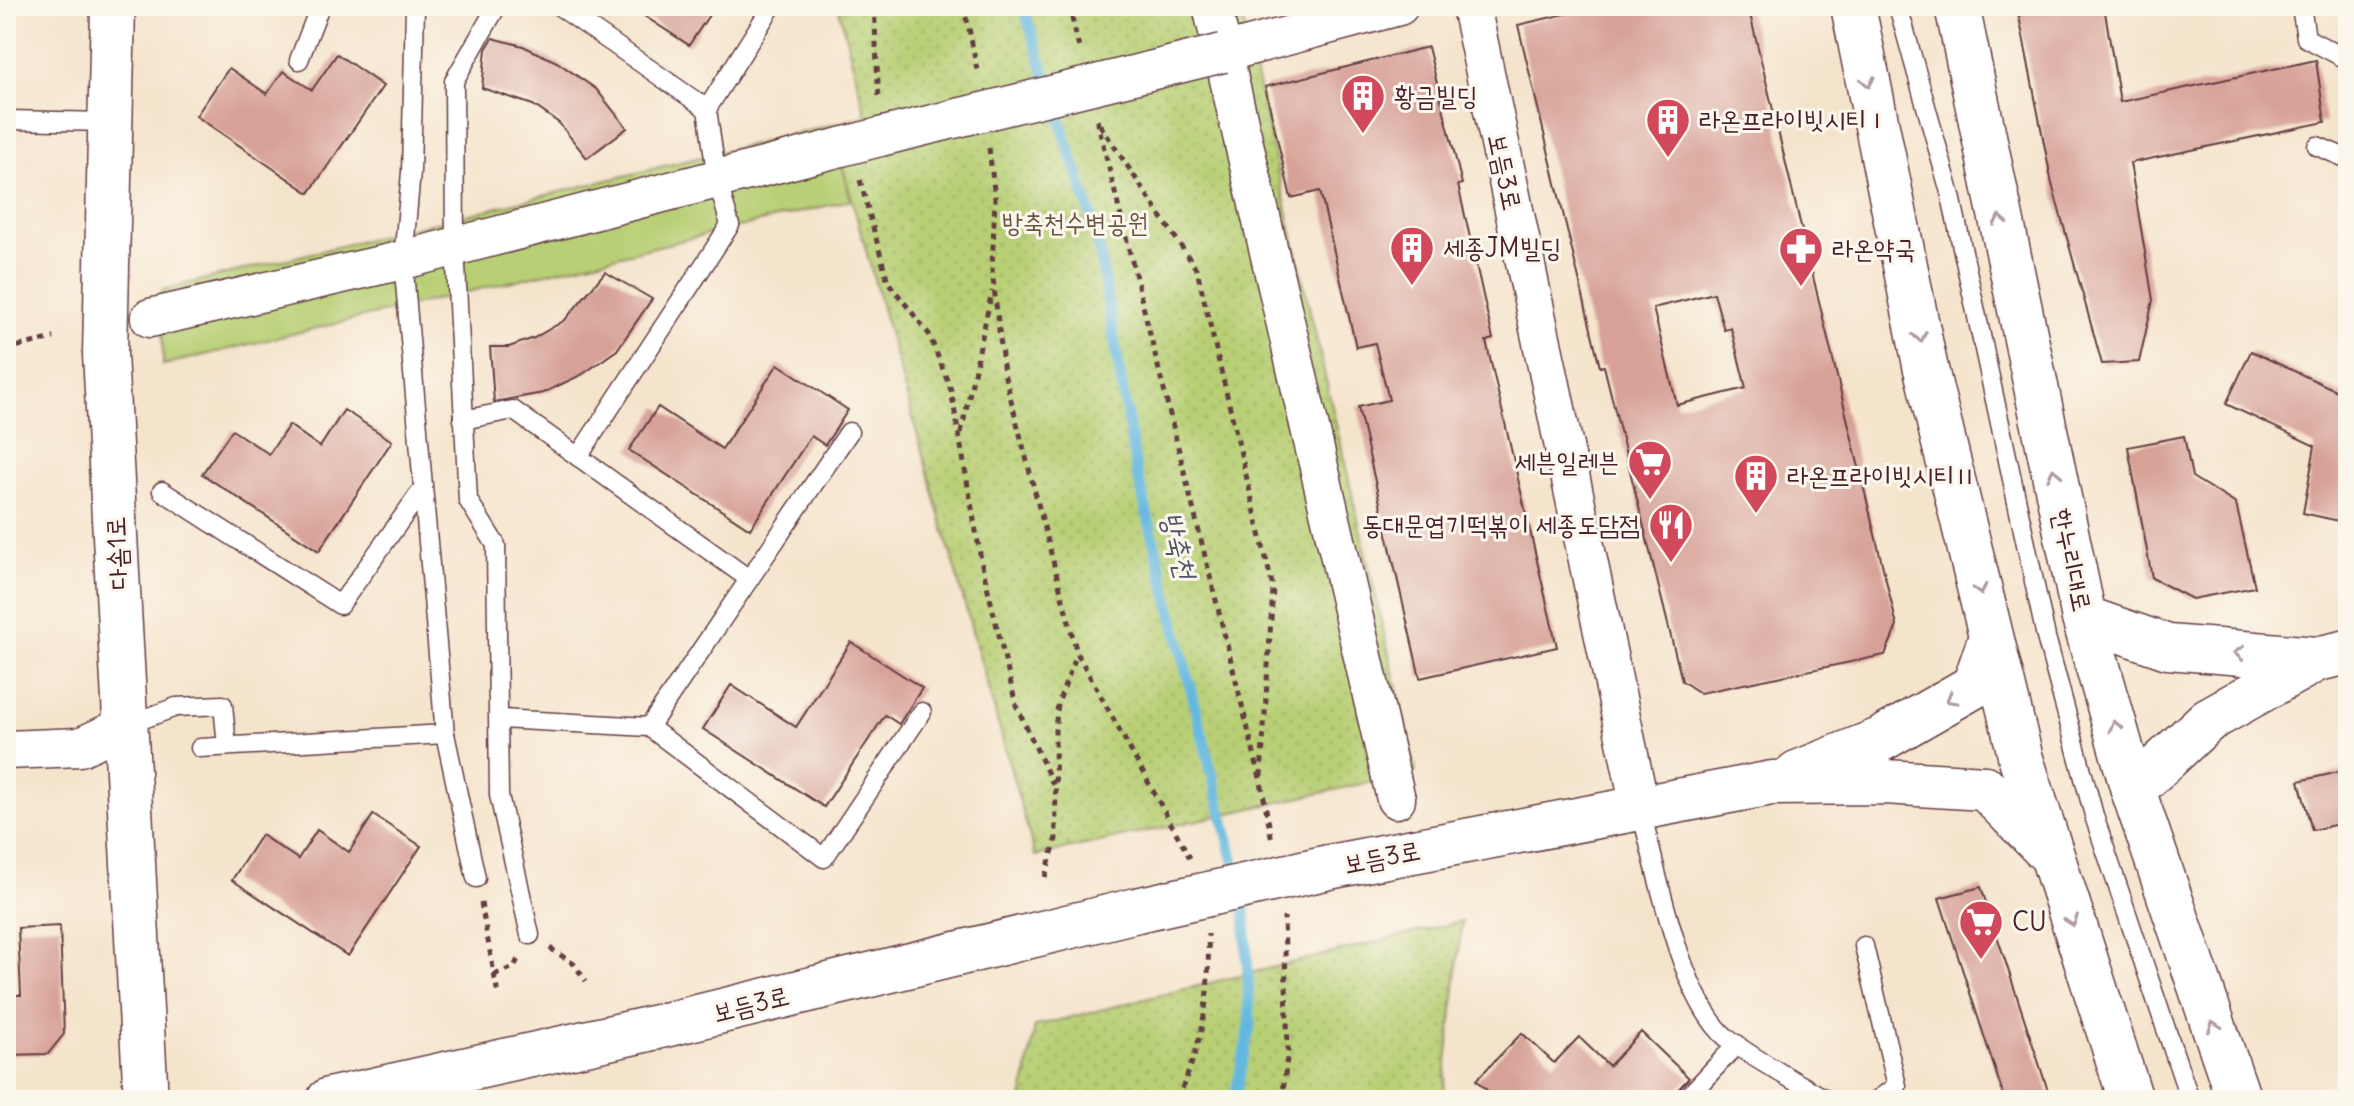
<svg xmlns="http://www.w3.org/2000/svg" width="2354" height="1106" viewBox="0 0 2354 1106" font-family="Delius,'Poor Story',sans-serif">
	<defs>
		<pattern id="park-dots" width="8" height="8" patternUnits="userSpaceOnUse" patternTransform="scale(2)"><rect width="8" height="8" fill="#b8cf74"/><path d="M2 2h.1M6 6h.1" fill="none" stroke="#a0b165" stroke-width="1.8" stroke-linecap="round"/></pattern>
	</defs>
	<rect width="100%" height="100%" fill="#fbf7ec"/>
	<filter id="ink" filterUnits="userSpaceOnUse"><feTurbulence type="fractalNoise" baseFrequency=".0125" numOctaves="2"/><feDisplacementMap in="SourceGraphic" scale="16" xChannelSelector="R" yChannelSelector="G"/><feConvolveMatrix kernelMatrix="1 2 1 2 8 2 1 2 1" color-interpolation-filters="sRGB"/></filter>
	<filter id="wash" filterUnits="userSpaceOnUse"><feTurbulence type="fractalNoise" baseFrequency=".006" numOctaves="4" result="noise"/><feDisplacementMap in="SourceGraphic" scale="32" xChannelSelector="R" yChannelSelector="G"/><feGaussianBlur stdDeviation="1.8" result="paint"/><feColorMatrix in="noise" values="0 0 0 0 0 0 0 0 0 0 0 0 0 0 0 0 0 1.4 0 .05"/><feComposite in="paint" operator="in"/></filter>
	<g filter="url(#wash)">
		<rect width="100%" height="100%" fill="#f5e4cc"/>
		<path fill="#b8cf74" stroke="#817750" stroke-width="2" d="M831,125L851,200L163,365L162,290Z"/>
		<g fill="url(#park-dots)" stroke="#817750" stroke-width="2">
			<path d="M838,6H1240L1416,772L1035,856L831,125L866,116Z"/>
			<path d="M1462,921L1443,1100H1022L1035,1026Z"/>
		</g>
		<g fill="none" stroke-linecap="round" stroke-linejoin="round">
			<g stroke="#64b8e0" stroke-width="11">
				<path d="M1023,6L1096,231L1136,469L1238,878"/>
				<path d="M1234,1100L1250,1026L1245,912L1241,895"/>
			</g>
		</g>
		<g id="blocks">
			<g fill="#d7a197" fill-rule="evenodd">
				<path d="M629,6H715L689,45Z"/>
				<path d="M1599,6H1748L1897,626L1885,655L1700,693L1682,681L1604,366L1600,367L1518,25ZM1714,293L1724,330L1731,328L1746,388L1677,405L1653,308Z"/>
				<path d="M2017,6H2104L2120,102L2316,60L2325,122L2130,163L2153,300L2139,362L2102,364L2052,184Z"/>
				<path d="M493,38L523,46L557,62L596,89L627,128L587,158L559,123L533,105L482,88L486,49Z"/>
				<path d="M1428,47L1462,184L1458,185L1493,339L1486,341L1557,647L1420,678L1358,407L1389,400L1375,343L1356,347L1320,191L1291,198L1265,87Z"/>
				<path d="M337,54L383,86L309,193L196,116L229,68L267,94L283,71L312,90Z"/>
				<path d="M605,272L652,299L617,350L583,374L543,393L494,402L490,347H509L534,338L565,320Z"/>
				<path d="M2251,351L2348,396V523L2303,513L2315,446L2226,404Z"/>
				<path d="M778,364L848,410L825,445L811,436L750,529L629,450L658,407L722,449Z"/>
				<path d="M344,410L392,441L319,551L202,474L232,430L269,454L289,425L320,447Z"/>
				<path d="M2184,436L2192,477L2236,504L2255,587L2192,599L2152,578L2128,447Z"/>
				<path d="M851,642L922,688L899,724L885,715L824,807L703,729L731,685L796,727Z"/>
				<path d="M2348,770V822L2312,830L2299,781Z"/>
				<path d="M373,815L421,846L348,956L232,880L261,835L298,859L317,830L349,852Z"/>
				<path d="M1981,887L2051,1100H2005L1939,898Z"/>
				<path d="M60,926L64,1034L48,1054L6,1055V995H21L18,928Z"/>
				<path d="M1641,1032L1689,1078L1668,1100H1497L1476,1080L1522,1033L1554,1063L1579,1037L1609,1066Z"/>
			</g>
		</g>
	</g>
	<g filter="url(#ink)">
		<use href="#blocks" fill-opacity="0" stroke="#643d43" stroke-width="2"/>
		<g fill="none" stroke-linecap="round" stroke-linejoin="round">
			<g stroke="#643d43" stroke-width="21">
				<g id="lane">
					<path d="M415,6L411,172L403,260L445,734L476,878"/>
					<path d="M497,6L454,81L455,246L468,500L496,545L499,795L530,935"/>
					<path d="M559,6L707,109L772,6"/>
					<path d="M1898,6L1951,196L2046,637L2095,819L2190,1100"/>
					<path d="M2301,6L2306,38L2348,60"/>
					<path d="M299,60L320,6"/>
					<path d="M6,120L109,122"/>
					<path d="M2317,146L2348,159"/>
					<path d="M463,420L513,410L749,579"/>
					<path d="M849,432L649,727L824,858L922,712"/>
					<path d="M578,457L730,225L717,179L707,109"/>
					<path d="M162,491L340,605L422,490"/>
					<path d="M500,719L649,727"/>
					<path d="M127,725L176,707L223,705L227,746"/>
					<path d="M200,748L445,734"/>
					<path d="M1640,807C1656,867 1680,1000 1728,1039C1758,1062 1794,1080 1827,1100"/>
					<path d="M1864,946L1897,1086L1877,1100"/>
					<path d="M1685,1100L1737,1044"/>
				</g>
			</g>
			<g stroke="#643d43" stroke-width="41">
				<g id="street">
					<path d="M1212,6L1396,799"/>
					<path d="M1471,6L1640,807"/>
					<path d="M1223,53L1399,6"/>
					<path d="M150,318L403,260L880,137"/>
					<path d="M6,750L80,747L127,725"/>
				</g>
			</g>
			<g stroke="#643d43" stroke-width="47">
				<g id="secondary">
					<path d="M113,6L105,354L146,1100"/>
					<path d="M1853,6L1925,365L2021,759L2131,1100"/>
					<path d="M1957,6L2084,618L2133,790L2239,1100"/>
					<path d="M2084,618L2168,647L2317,659"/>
					<path d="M1797,773L1880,740L1974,686L1991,637"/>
					<path d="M2133,790L2208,720L2317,659L2348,652"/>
					<path d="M1329,867L1772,783L1885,782L1985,788L2045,849"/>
					<path d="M329,1100L644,1030L1137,910"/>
				</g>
			</g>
			<g stroke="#643d43" stroke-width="5" stroke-dasharray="6 6" stroke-linecap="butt">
				<path d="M874,6L879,101"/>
				<path d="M961,6L968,23L978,75"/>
				<path d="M1069,6L1080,52"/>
				<path d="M1097,120L1261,782L1272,841"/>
				<path d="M1100,125L1197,270L1273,588L1261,776"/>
				<path d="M989,148L995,198L992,270L1004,373L1077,653L1190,858"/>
				<path d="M860,180L888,282L929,334L951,390L982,565L1016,705L1057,793"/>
				<path d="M6,349L54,338"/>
				<path d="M961,433L992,291"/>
				<path d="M1045,877L1056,839L1055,730L1058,703L1077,654"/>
				<path d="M481,903L498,995"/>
				<path d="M550,948L574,964L586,981"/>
				<path d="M494,975L514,967L518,959"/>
				<path d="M1177,1100C1204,1039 1210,1000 1208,934"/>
				<path d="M1282,1100L1288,1050L1284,917"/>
			</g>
			<use href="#lane" stroke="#fff" stroke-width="18"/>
			<use href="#street" stroke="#fff" stroke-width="38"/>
			<use href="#secondary" stroke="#fff" stroke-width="44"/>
			<g stroke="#643d43" stroke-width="41" stroke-linecap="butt">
				<path id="street-bridge" d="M880,137L1223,53"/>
			</g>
			<g stroke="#643d43" stroke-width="47" stroke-linecap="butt">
				<path id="secondary-bridge" d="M1137,910L1329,867"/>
			</g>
			<use href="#street-bridge" stroke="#fff" stroke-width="38"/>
			<use href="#secondary-bridge" stroke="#fff" stroke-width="44"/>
		</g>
		<defs><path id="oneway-chevron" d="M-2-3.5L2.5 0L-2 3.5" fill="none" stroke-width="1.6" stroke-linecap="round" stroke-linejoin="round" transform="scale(2)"/></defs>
		<g stroke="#ae9aa0">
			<use href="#oneway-chevron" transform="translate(1868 82) rotate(79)"/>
			<use href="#oneway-chevron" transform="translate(2000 220) rotate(-101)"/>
			<use href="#oneway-chevron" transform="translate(1920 337) rotate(79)"/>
			<use href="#oneway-chevron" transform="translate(2054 474) rotate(-102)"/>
			<use href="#oneway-chevron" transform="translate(1980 590) rotate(76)"/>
			<use href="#oneway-chevron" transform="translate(2239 653) rotate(-176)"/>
			<use href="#oneway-chevron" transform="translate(1951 699) rotate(150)"/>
			<use href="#oneway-chevron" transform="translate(2115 726) rotate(-106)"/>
			<use href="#oneway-chevron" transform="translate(2072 921) rotate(72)"/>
			<use href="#oneway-chevron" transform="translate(2214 1026) rotate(-109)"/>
		</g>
	</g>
	<defs>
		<g id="building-pin" transform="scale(2.3)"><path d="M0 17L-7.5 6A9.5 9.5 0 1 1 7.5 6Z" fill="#d1495b" stroke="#fbf7ec"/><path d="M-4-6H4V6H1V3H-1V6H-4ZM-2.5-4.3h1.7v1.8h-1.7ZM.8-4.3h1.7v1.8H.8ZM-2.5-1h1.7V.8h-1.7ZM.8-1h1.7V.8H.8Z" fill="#fff"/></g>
		<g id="pharmacy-pin" transform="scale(2.3)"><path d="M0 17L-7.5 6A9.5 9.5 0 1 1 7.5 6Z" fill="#d1495b" stroke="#fbf7ec"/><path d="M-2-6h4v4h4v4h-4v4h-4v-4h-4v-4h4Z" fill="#fff"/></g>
		<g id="supermarket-pin" transform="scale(2.3)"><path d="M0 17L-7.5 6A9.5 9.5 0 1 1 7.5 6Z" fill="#d1495b" stroke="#fbf7ec"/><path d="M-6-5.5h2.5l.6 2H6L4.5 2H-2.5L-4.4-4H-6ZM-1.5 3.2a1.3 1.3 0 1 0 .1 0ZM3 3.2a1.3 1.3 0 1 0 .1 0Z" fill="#fff"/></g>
		<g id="restaurant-pin" transform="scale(2.3)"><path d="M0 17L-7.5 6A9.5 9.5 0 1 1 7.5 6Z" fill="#d1495b" stroke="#fbf7ec"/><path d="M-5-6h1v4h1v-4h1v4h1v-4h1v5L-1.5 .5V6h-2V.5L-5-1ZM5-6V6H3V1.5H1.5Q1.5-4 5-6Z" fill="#fff"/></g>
	</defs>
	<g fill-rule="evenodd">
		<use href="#building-pin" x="1363" y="96"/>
		<use href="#building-pin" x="1668" y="120"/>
		<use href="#building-pin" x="1412" y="248"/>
		<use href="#pharmacy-pin" x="1801" y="249"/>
		<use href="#supermarket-pin" x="1650" y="462"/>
		<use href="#building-pin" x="1756" y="476"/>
		<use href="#restaurant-pin" x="1671" y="525"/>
		<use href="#supermarket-pin" x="1981" y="922"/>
	</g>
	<g text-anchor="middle" stroke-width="6" stroke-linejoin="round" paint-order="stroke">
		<g font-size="26" fill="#4a1f2b" stroke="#fbf7ec" text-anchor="start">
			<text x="1394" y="105">황금빌딩</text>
			<text x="1699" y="129">라온프라이빗시티Ⅰ</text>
			<text x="1443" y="257">세종JM빌딩</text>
			<text x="1832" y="258">라온약국</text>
			<text x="1619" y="471" text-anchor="end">세븐일레븐</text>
			<text x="1787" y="485">라온프라이빗시티Ⅱ</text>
			<text x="1640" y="534" text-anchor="end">동대문엽기떡볶이 세종도담점</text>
			<text x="2012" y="931">CU</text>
		</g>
		<g font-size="26" fill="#4a1f2b" stroke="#fbf7ec">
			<text transform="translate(1505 172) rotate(78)" y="9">보듬3로</text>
			<text transform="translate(117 553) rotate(-93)" y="9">다솜1로</text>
			<text transform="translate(2072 560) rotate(78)" y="9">한누리대로</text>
			<text transform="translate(1382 857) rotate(-11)" y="9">보듬3로</text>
			<text transform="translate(751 1004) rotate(-14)" y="9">보듬3로</text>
		</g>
		<g font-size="26" fill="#6b5441" stroke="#fbf7ec">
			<text x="1075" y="232">방축천수변공원</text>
		</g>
		<g font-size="28" font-style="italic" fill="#53556a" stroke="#fbf7ec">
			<text transform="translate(1179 545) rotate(76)" y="10">방축천</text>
		</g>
	</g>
	<rect width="2354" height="1106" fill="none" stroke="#fbf7ec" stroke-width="32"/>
</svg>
